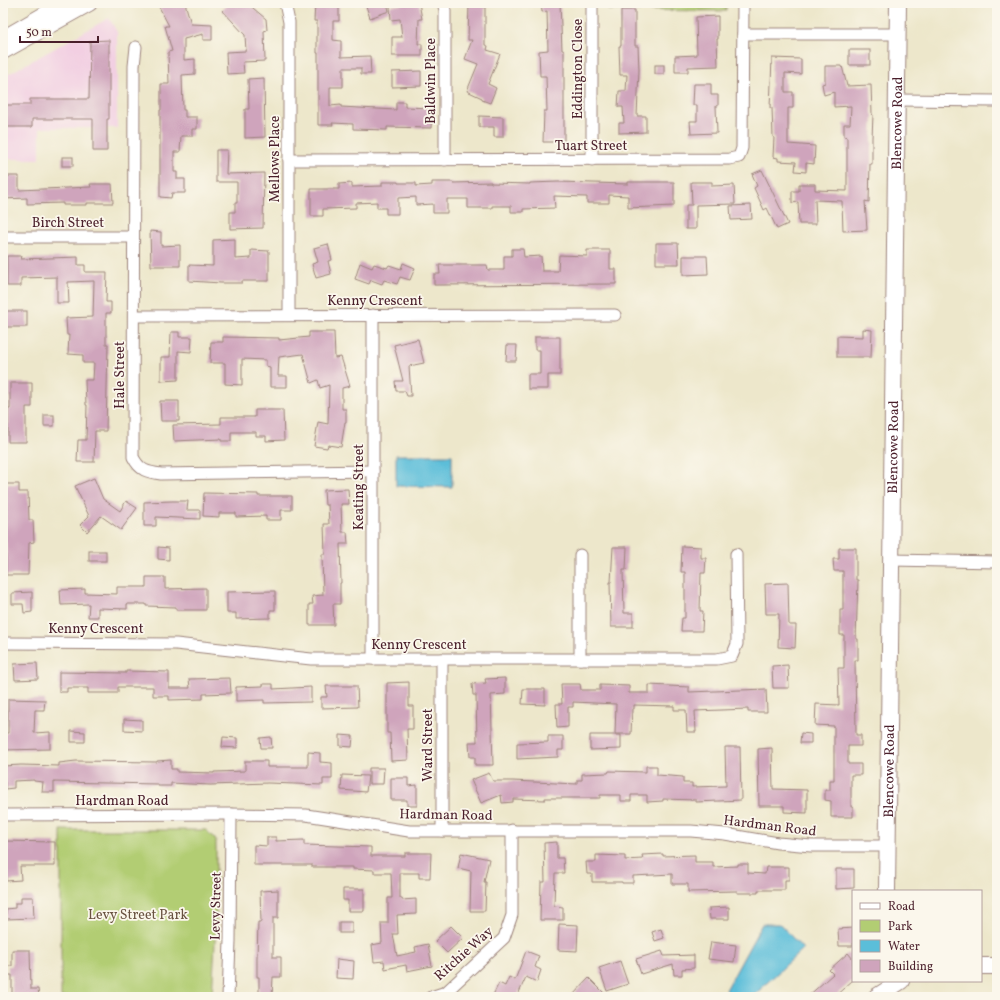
<svg xmlns="http://www.w3.org/2000/svg" width="1000" height="1000" viewBox="0 0 1000 1000" font-family="Vollkorn,serif">
	<rect width="100%" height="100%" fill="#fbf7ec"/>
	<filter id="ink" filterUnits="userSpaceOnUse"><feTurbulence type="fractalNoise" baseFrequency=".025" numOctaves="2"/><feDisplacementMap in="SourceGraphic" scale="8" xChannelSelector="R" yChannelSelector="G"/><feConvolveMatrix kernelMatrix="1 2 1 2 8 2 1 2 1" color-interpolation-filters="sRGB"/></filter>
	<filter id="wash" filterUnits="userSpaceOnUse"><feTurbulence type="fractalNoise" baseFrequency=".012" numOctaves="4" result="noise"/><feDisplacementMap in="SourceGraphic" scale="16" xChannelSelector="R" yChannelSelector="G"/><feGaussianBlur stdDeviation="0.9" result="paint"/><feColorMatrix in="noise" values="0 0 0 0 0 0 0 0 0 0 0 0 0 0 0 0 0 1.4 0 .05"/><feComposite in="paint" operator="in"/></filter>
	<g filter="url(#wash)">
		<rect width="100%" height="100%" fill="#ede7cb"/>
		<path fill="#f2cfe2" d="M109,18L117,32V128H40V159H3V77Z"/>
		<g fill="#b2cd73" stroke="#7e764f">
			<path d="M607,3H726V11L608,10Z"/>
			<path d="M61,830H206L216,840V924L212,997H61Z"/>
		</g>
		<g fill="#5bbed9" stroke="#526e82">
			<path d="M396,455H452V487L396,486Z"/>
			<path d="M762,924H780L803,949L752,997H733L726,990Z"/>
		</g>
		<g id="blocks">
			<g fill="#cfa4bc">
				<path d="M157,3H185L191,24L212,25V40H203V34L184,39V60L195,59V74L182,75L183,110H185V117H197V129H192V136H181L180,152H174V172H177V179H185V193H172L171,198L160,197V110H161V84H169L168,52L172,51L165,26H169Z"/>
				<path d="M229,3H234L238,6L241,3H247L266,19L267,30L264,31L265,61L243,62L244,73L227,74L226,52L246,51L245,35L222,10Z"/>
				<path d="M315,3H339V21H333V40L341,41V57L370,56L371,74H361V68H343V87H330V106L341,105V107L396,110V102H405V107L432,108L431,128L387,127V130L353,129V124L332,123L333,125H318V53H317V21H314Z"/>
				<path d="M365,3H387L389,11L370,18Z"/>
				<path d="M404,3H419L422,19H419L418,44H422V56H392V37H402L400,19L391,20L390,6L405,4Z"/>
				<path d="M469,3H485V45L488,46L487,50L500,54L488,84L496,88L490,103L482,100V98L467,91L478,64L465,59L472,40H468Z"/>
				<path d="M541,3H560L562,50H564V142H543L544,111H547L546,76H540L539,51L548,50L547,11L542,12Z"/>
				<path d="M621,10H635V46H638L639,70L637,116H646V132L619,133V123H624L623,107H618L619,91H626L627,75H620L619,46H621Z"/>
				<path d="M718,16V39H717L718,66L688,67V72H675V56L697,55L696,17Z"/>
				<path d="M109,40V119H107V151H93V119H32V127H4L3,105H30V99H89L90,41Z"/>
				<rect x="849" y="50" width="21" height="15"/>
				<path d="M772,58L801,59V74L785,73V92H793V108H788V144L815,146L814,164L806,163V172L795,171L796,162L778,161V158L773,157L774,137H773L772,108H770Z"/>
				<rect x="655" y="65" width="9" height="9"/>
				<path d="M825,66H842L847,86L871,85L872,114L873,115L872,138V164H870L869,202L865,201L867,230L843,231L842,201L815,200L816,224H799L798,202L792,203V191H799V184H815V190L847,191V137L844,136V124H850L851,106L834,107V92L824,95L822,84L825,83Z"/>
				<path d="M421,71V86L392,87V72Z"/>
				<path d="M264,78L265,137L245,138V109H249L248,79Z"/>
				<path d="M694,84H711V95H718V106H716L717,133L691,134L690,121H697V105H693Z"/>
				<path d="M479,116L503,117V137H494V127H479Z"/>
				<path d="M216,150H227L226,174L264,173L263,228L230,229V212H235V203H237V182H216Z"/>
				<rect x="62" y="157" width="11" height="9"/>
				<path d="M762,170L788,224L777,229L767,208L764,210L754,188L757,186L752,174Z"/>
				<path d="M6,176H19V190L91,187L90,184H112L113,203H87V205H63V203L27,204V198L3,199V182H6Z"/>
				<path d="M382,182H398V183H416V186L432,185V182H453V183L491,182V183L530,184V183L558,182L628,184V182H674V206L628,208V196L609,195V203H587V197L554,196L555,208L523,209V212H511V206H492V208H468V199H447V213H433V204L416,205V197L398,198V214H386V208H377V202L356,203V208L323,209V216H311V189H339V184L352,183V187L382,186Z"/>
				<path d="M691,182H712V186L734,185L735,204L696,205V229H686V205H692Z"/>
				<path d="M751,205L752,219L731,220L730,206Z"/>
				<path d="M150,231L161,232V246L180,245V266H151Z"/>
				<path d="M235,239V259L251,258V250L269,251V281H242V283H221L189,281V265L213,266V240Z"/>
				<path d="M656,243H678L679,264H656Z"/>
				<path d="M328,244L332,260L328,261L331,274L316,278L312,264L318,262L314,248Z"/>
				<path d="M512,249H523L524,257L541,256L542,271H558L559,255L587,256V250H610V269H616V284L434,285V274H440L439,265H487L488,270H504V256H512Z"/>
				<path d="M7,256H22L21,259L78,257V265H85V272H107L106,302H111V313H106V344H108L106,431H95L94,462H77L78,440H86L87,405H86L85,380H93L94,363H83V355L68,354L69,335H67L66,318L93,317L94,281L68,282L69,303H57V277L21,278V286H7Z"/>
				<path d="M683,256H707L708,274L683,275Z"/>
				<path d="M360,263L372,268L374,264L387,268L389,265L401,269L403,263L415,268L410,280L400,277L397,284L384,280L382,284L371,280L369,284L355,279Z"/>
				<rect x="6" y="311" width="21" height="16"/>
				<path d="M863,329L872,330L871,357H837V336L863,337Z"/>
				<path d="M171,332H179V337H192L191,352L178,351V380L161,381V357H170Z"/>
				<path d="M309,332H334L335,358L341,357L350,386L342,388V409H346V422H345L341,447L328,445L327,448L314,446L318,422L328,424L329,385L320,388L318,380L311,383L303,354L279,357L278,376H287V387H270V367L266,366V360L242,359V385L225,384V363H210L211,342H223V337L279,338V340L309,337Z"/>
				<path d="M535,337H560V375H548V389H528V374H540V350H535Z"/>
				<path d="M418,339L424,363L409,366L411,396H407L405,391H396L395,381H403L394,345Z"/>
				<path d="M507,345H517L516,361H506Z"/>
				<path d="M10,383H32V407H26V442H8V409H10Z"/>
				<path d="M160,401H179V421H161Z"/>
				<path d="M255,410H283L284,440L266,441V436H256V432H231V441H221V439L174,441L173,425L221,424V417H255Z"/>
				<rect x="44" y="415" width="10" height="11"/>
				<path d="M94,478L103,499L120,511L126,501L137,508L121,530L101,516L87,532L80,525L89,516L75,486Z"/>
				<path d="M3,484H19V492H28L29,520H33L34,542L29,543L28,575H6V543H3Z"/>
				<path d="M348,489L349,504H341L342,532H347L348,544H340L341,583H340V604H333L334,625H309V604H313L312,596L323,595L322,554H325L324,524H329L328,505H325L324,490Z"/>
				<path d="M204,493L258,494V496H292V510H281V520H266V516L236,517V513H219V517L203,516Z"/>
				<path d="M172,501H188L187,510H200V519L156,517V526H144V502Z"/>
				<path d="M682,546L701,547V558H706L705,573H701L700,611H703L702,631H681L682,618H685V572H681Z"/>
				<path d="M158,547L169,548V560L158,559Z"/>
				<path d="M613,547H627L626,570H623L624,613H633V627H611L610,582H611Z"/>
				<path d="M839,548H856V580H858L856,639H858V660H855L856,735H861V746H848V764H861V775H851V807H853V817H831V801L825,800V790H830V780H834V726L815,725L816,704L839,705L838,668H844V635H840V610H843V571H834L833,559H839Z"/>
				<rect x="89" y="551" width="17" height="10"/>
				<path d="M146,577H165V589L206,588V610H176V607L146,606V604H127V609L98,608V617H88L89,604L61,605L60,590L85,589V593L117,594V587H146Z"/>
				<path d="M788,583L789,625H796L795,648L778,647L779,614H766L765,584Z"/>
				<path d="M275,591V610H270V618L236,619V613H227V592Z"/>
				<path d="M32,592V612L24,613L23,604H12V593Z"/>
				<path d="M37,663L38,679L15,680L14,664Z"/>
				<path d="M788,665L789,688H773L772,666Z"/>
				<path d="M126,671L169,672V688H190L189,679L230,678L231,693L203,694V699L169,700V696H153V687H118V693H88V688H67V692H59V672L126,673Z"/>
				<path d="M505,678V694L491,695L493,765H475V757H470L469,742H477L476,695H473L472,684L486,683L485,679Z"/>
				<path d="M409,682V706H413V729H407L408,760L391,761L390,733H387V683Z"/>
				<path d="M263,684H273V689L311,687V702L264,703V700L236,701V687L263,686Z"/>
				<path d="M561,684H580L581,690H600V685L629,686V693H649V685L689,687V692L766,689L767,712H748V709L695,711L696,732H687L686,710H674V706L634,705V709H632L631,734H615L616,704L573,702V707H568V727L557,728L556,704H562Z"/>
				<path d="M326,686H357L358,707L321,708V697H327Z"/>
				<path d="M523,689H545V705L522,704Z"/>
				<path d="M8,699L45,700L44,710H35L34,733L50,732V749L3,750V733H8Z"/>
				<path d="M124,719L142,720V731L124,730Z"/>
				<path d="M71,731L85,732V742H71Z"/>
				<path d="M801,733L811,734V743H800Z"/>
				<path d="M340,735L353,736L352,747L340,746Z"/>
				<path d="M590,735H621V749L590,750Z"/>
				<path d="M548,736H563V750H558V757L517,759V743L548,742Z"/>
				<path d="M223,737L237,738V748L222,747Z"/>
				<path d="M271,737L272,748H261L260,738Z"/>
				<path d="M725,747H740L741,800L696,802V800L663,799V801L647,802V795H631V801H621V795H600V798H545V800L513,799V802L502,803L501,795L481,803L471,780L489,773L493,781H513L577,784V780H582V774L608,773L609,771L646,772V766H657V775L683,777V783H692V787L726,786Z"/>
				<path d="M772,748L773,789L807,790V813L784,812V806H759L758,749Z"/>
				<path d="M308,752L320,753V762L332,763V779H323V785L268,783L210,785L171,783V786H158V784L54,782V792H42L43,782L34,781V780L14,781V788L5,789V782H3V766L21,765L59,766V763L76,761L157,762V761L171,760V769H177V772L214,773V772L245,771V761H267V767H308Z"/>
				<path d="M369,768H384L383,784H369Z"/>
				<path d="M342,775L368,776L366,792L341,790Z"/>
				<path d="M391,778H408V786L417,785V806H407V800H391Z"/>
				<path d="M267,837H276V841L304,840V845L371,847V856H405V853H431L430,878H419V873H400V898H402V900L416,899V914L397,915L398,934H393L397,956L416,952L415,947L428,944L432,966L407,971L406,965L385,969L384,961L374,962L372,945L382,943L381,923H388V898H392L391,873H374V870L353,869V867H312V865H254V845L267,846Z"/>
				<path d="M4,841L55,842V866H20L21,880L6,881Z"/>
				<path d="M557,842V858H563L564,873H555L554,906L563,907V920H540L541,882H545L544,843Z"/>
				<path d="M461,853L489,859L484,882H486L485,911H470L471,871L458,868Z"/>
				<path d="M663,854V856L695,855V862H713V867L738,866V864H748V873L765,874L766,867H789V880H785V890H758V893H737V891L688,892V884H672V874L633,876V883H622V882H592V874H587L586,862H596V855L625,856V860L643,859L642,855Z"/>
				<path d="M836,869H854V888L836,889Z"/>
				<path d="M343,889H364V911H348V900H343Z"/>
				<path d="M278,890V918H273V957H281V977H273L272,997H259V977H257V958L258,922H261L260,891Z"/>
				<path d="M21,897H33L34,918L6,919V909L15,908V903H21Z"/>
				<path d="M729,907V919H710L709,908Z"/>
				<rect x="339" y="922" width="13" height="11"/>
				<path d="M559,924L578,925L577,951L558,950Z"/>
				<path d="M451,926L463,938L447,953L435,941Z"/>
				<path d="M853,928V946H839L838,929Z"/>
				<path d="M661,929L664,938L655,941L652,932Z"/>
				<path d="M711,942L736,945L734,962L708,959Z"/>
				<path d="M12,950H30L31,989H38L39,997H12V975H8V966H12Z"/>
				<path d="M526,951L539,956L535,967L541,970L537,982L526,977L517,997H492L499,983L505,986L509,977L515,980Z"/>
				<path d="M662,951L664,956L694,955V968L682,969V975H674L673,964L641,974L636,959Z"/>
				<path d="M848,953L853,959V980L834,997H807L833,974L829,970Z"/>
				<path d="M337,959L354,961L353,979L336,978Z"/>
				<path d="M620,961L628,984L607,991L599,968Z"/>
				<path d="M589,978L608,997H571Z"/>
			</g>
		</g>
	</g>
	<g filter="url(#ink)">
		<use href="#blocks" fill-opacity="0" stroke="#9c837b" stroke-width="1"/>
		<g fill="none" stroke-linecap="round" stroke-linejoin="round">
			<g stroke="#9c837b" stroke-width="13">
				<g id="street">
					<path d="M285,3L289,22V315"/>
					<path d="M443,3L445,10V160"/>
					<path d="M592,3V160"/>
					<path d="M743,34H897"/>
					<path d="M136,47L134,66L133,457C140,471 147,472 161,474L373,471"/>
					<path d="M897,100L997,101"/>
					<path d="M289,160L729,159L739,157L742,148L743,3"/>
					<path d="M3,237H133"/>
					<path d="M373,315V659"/>
					<path d="M134,316L615,315"/>
					<path d="M580,555V659"/>
					<path d="M891,560L997,562"/>
					<path d="M3,643L176,644L311,659H717L732,656L737,644L736,554"/>
					<path d="M3,815L231,814L306,815L409,831H691L725,834L778,843L811,846H888"/>
					<path d="M442,831V659"/>
					<path d="M228,997L230,941L231,814"/>
					<path d="M431,997L446,992L504,938L512,915V830"/>
				</g>
			</g>
			<g stroke="#9c837b" stroke-width="18">
				<g id="secondary">
					<path d="M8,36L65,3"/>
					<path d="M3,51L89,3"/>
					<path id="s1" d="M887,891L898,3"/>
					<path d="M981,966H997"/>
					<path d="M876,997L901,981"/>
				</g>
			</g>
			<use href="#street" stroke="#fff" stroke-width="11"/>
			<use href="#secondary" stroke="#fff" stroke-width="16"/>
		</g>
	</g>
	<g text-anchor="middle" stroke-width="3.5" stroke-linejoin="round" paint-order="stroke">
		<g font-size="14" fill="#4a1f2b" stroke="#fbf7ec">
			<text transform="translate(577 69) rotate(-90)" y="5">Eddington Close</text>
			<text transform="translate(430 81) rotate(-90)" y="5">Baldwin Place</text>
			<text dy="5" stroke="none"><textPath href="#s1" startOffset="768">Blencowe Road</textPath></text>
			<text x="591" y="150">Tuart Street</text>
			<text transform="translate(274 159) rotate(-90)" y="5">Mellows Place</text>
			<text x="68" y="227">Birch Street</text>
			<text x="375" y="305">Kenny Crescent</text>
			<text transform="translate(119 375) rotate(-90)" y="5">Hale Street</text>
			<text dy="5" stroke="none"><textPath href="#s1" startOffset="444">Blencowe Road</textPath></text>
			<text transform="translate(358 487) rotate(-90)" y="5">Keating Street</text>
			<text x="96" y="633">Kenny Crescent</text>
			<text x="419" y="649">Kenny Crescent</text>
			<text transform="translate(427 745) rotate(-90)" y="5">Ward Street</text>
			<text dy="5" stroke="none"><textPath href="#s1" startOffset="120">Blencowe Road</textPath></text>
			<text x="122" y="805">Hardman Road</text>
			<text transform="translate(446 814) rotate(1)" y="5">Hardman Road</text>
			<text transform="translate(770 825) rotate(7)" y="5">Hardman Road</text>
			<text transform="translate(215 906) rotate(-89)" y="5">Levy Street</text>
			<text transform="translate(463 953) rotate(-42)" y="5">Ritchie Way</text>
		</g>
		<g font-size="14" fill="#695341" stroke="#fbf7ec">
			<text x="138" y="919">Levy Street Park</text>
		</g>
	</g>
	<rect width="1000" height="1000" fill="none" stroke="#fbf7ec" stroke-width="16"/>
	<rect x="852" y="890" width="130" height="92" fill="#fbf7ec" stroke="#b4a19f"/>
	<rect x="860" y="903" width="20" height="6" fill="#ffffff" stroke="#b4a19f"/>
	<text x="888" y="910" font-size="12" fill="#4a1f2b">Road</text>
	<rect x="860" y="920" width="20" height="12" fill="#b2cd73" stroke="#b4a19f"/>
	<text x="888" y="930" font-size="12" fill="#4a1f2b">Park</text>
	<rect x="860" y="940" width="20" height="12" fill="#5bbed9" stroke="#b4a19f"/>
	<text x="888" y="950" font-size="12" fill="#4a1f2b">Water</text>
	<rect x="860" y="960" width="20" height="12" fill="#cfa4bc" stroke="#b4a19f"/>
	<text x="888" y="970" font-size="12" fill="#4a1f2b">Building</text>
	<path d="M20 36v6h78v-6" fill="none" stroke="#4a1f2b" stroke-width="2"/>
	<text x="26" y="36" font-size="12" fill="#4a1f2b" stroke="#fbf7ec" stroke-width="3" paint-order="stroke">50 m</text>
</svg>
